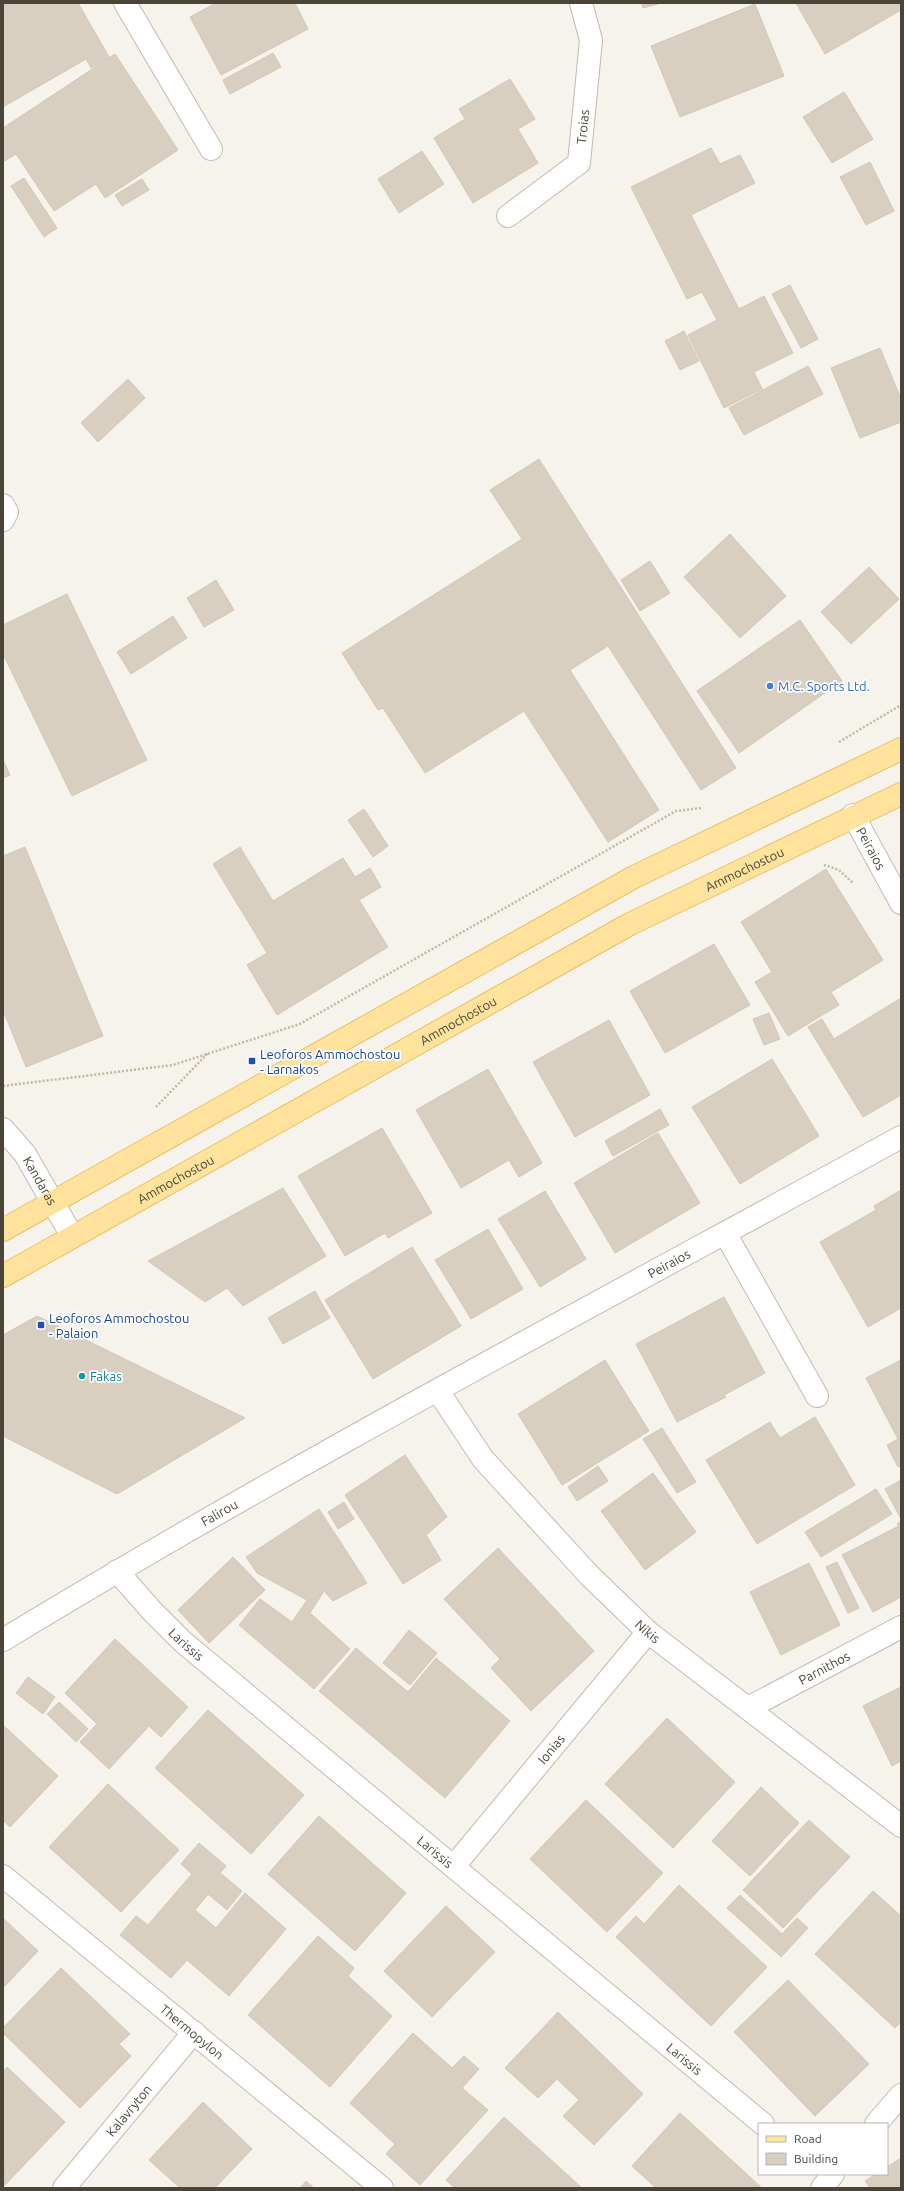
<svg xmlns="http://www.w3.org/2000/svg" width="904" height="2191" viewBox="0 0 904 2191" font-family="Ubuntu,sans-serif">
	<rect width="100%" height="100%" fill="#f6f3ec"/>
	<g fill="#d8cfc1" stroke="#d3c7b4">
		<path d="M3,3H78L109,57L91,68L86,59L3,107Z"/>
		<path d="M216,3H295L308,29L221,75L190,17Z"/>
		<path d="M642,3H661L643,8Z"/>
		<path d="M796,3H901V10L825,54Z"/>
		<path d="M755,4L784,76L680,117L651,46Z"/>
		<path d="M273,53L281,67L230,94L223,80Z"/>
		<path d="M115,54L178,150L105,198L96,184L54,211L16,154L3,162V128Z"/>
		<path d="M510,79L535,119L518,129L538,163L473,203L434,138L465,119L459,109Z"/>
		<path d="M844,92L873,139L832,163L803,117Z"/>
		<path d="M711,148L720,164L740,155L755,183L691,215L739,309L764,296L793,353L754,372L762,389L724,408L688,335L717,320L702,292L687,299L631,187Z"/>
		<path d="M422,151L444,184L399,213L378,179Z"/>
		<path d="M870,162L894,211L866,225L840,177Z"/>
		<path d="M24,178L57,228L44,237L11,186Z"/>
		<path d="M142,179L149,190L122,206L115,195Z"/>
		<path d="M790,285L818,339L801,348L772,294Z"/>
		<path d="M684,331L699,361L680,370L665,341Z"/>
		<path d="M880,348L901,399V422L860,438L831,368Z"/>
		<path d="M808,366L823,394L744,435L729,408Z"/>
		<path d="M128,379L145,398L98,442L81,423Z"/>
		<path d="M539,459L736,768L701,790L608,646L570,670L659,810L608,842L524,711L425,773L383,708L378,710L342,653L522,539L490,490Z"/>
		<path d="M730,534L786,596L740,638L684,577Z"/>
		<path d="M650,561L670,593L640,611L621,580Z"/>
		<path d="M869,567L899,599L851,644L821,612Z"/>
		<path d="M216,580L234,610L204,627L187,598Z"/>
		<path d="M67,594L147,760L72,796L3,654V625Z"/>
		<path d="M173,616L187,638L131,674L117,652Z"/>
		<path d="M800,620L842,681L739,753L697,691Z"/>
		<path d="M3,760L10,775L3,778Z"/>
		<path d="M364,809L388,846L373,857L348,820Z"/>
		<path d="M25,847L103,1036L26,1067L3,1010V856Z"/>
		<path d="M240,847L273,901L343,858L355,877L370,868L381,887L359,900L388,947L277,1015L247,965L267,953L213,864Z"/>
		<path d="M826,869L883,960L831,992L839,1005L788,1036L755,982L772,972L741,922Z"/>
		<path d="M714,944L750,1005L665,1053L630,991Z"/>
		<path d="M901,998V1095L863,1117L808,1027L822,1019L834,1039Z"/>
		<path d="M769,1013L780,1039L764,1045L753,1019Z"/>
		<path d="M609,1020L650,1095L575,1137L533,1062Z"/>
		<path d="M772,1059L819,1136L740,1184L692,1107Z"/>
		<path d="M488,1069L542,1163L519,1177L509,1160L461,1188L416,1110Z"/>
		<path d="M660,1109L669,1125L613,1156L605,1141Z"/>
		<path d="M382,1128L432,1213L388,1238L385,1233L345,1256L298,1176Z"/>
		<path d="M658,1133L700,1203L615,1253L574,1183Z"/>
		<path d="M283,1188L326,1256L243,1306L227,1288L205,1302L148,1261Z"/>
		<path d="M901,1190V1308L868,1327L820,1242L876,1210L874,1206Z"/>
		<path d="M545,1191L586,1259L540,1287L498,1219Z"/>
		<path d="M488,1229L523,1289L471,1319L435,1260Z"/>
		<path d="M412,1247L461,1326L373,1379L325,1300Z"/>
		<path d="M315,1291L330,1318L283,1344L268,1318Z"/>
		<path d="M724,1297L765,1373L724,1395L726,1397L677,1422L636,1344Z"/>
		<path d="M37,1316L245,1418L117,1494L3,1436V1335Z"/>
		<path d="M605,1360L649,1431L562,1485L518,1414Z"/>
		<path d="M901,1360V1466L898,1467L887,1445L898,1439L866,1378Z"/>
		<path d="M815,1417L855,1485L757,1544L706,1460L770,1422L780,1438Z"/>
		<path d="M662,1428L696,1482L677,1493L643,1439Z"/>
		<path d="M405,1455L447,1517L426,1535L441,1560L403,1584L345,1495Z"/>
		<path d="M598,1466L608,1481L577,1501L568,1487Z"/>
		<path d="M653,1473L696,1532L645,1570L601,1511Z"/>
		<path d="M901,1480V1516L900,1517L885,1489Z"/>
		<path d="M876,1489L892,1514L821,1557L805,1532Z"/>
		<path d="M344,1502L354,1519L338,1529L328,1512Z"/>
		<path d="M319,1509L367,1583L333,1601L324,1591L310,1613L350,1649L314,1689L239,1625L260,1599L292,1622L307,1600L257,1573L246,1557Z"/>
		<path d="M901,1521V1597L873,1612L842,1555L899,1526L897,1524Z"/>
		<path d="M498,1548L594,1651L531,1711L491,1668L500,1659L444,1599Z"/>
		<path d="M233,1557L265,1590L209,1643L178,1610Z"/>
		<path d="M837,1562L859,1608L848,1613L826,1567Z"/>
		<path d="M809,1563L840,1625L781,1655L750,1592Z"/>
		<path d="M409,1630L437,1653L410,1685L383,1663Z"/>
		<path d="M115,1639L188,1707L161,1737L149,1726L109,1769L80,1742L97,1724L65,1693Z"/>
		<path d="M356,1648L408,1692L436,1658L510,1721L445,1798L319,1691Z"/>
		<path d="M28,1677L55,1697L43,1714L16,1693Z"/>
		<path d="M901,1687V1761L892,1766L863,1706Z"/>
		<path d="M59,1702L88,1729L76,1742L47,1714Z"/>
		<path d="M208,1710L304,1795L251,1854L155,1768Z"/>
		<path d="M667,1718L735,1782L673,1848L605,1784Z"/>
		<path d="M3,1725L58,1776L10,1827L3,1820Z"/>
		<path d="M108,1784L179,1850L121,1912L49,1847Z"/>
		<path d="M761,1787L799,1823L750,1876L712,1841Z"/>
		<path d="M586,1800L663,1873L607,1932L530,1859Z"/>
		<path d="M319,1816L406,1893L355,1951L268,1874Z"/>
		<path d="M809,1820L850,1857L783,1928L743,1890Z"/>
		<path d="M199,1843L226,1866L220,1873L242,1891L227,1910L208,1894L195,1910L216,1928L245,1893L286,1929L229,1996L187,1960L171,1978L120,1935L136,1916L148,1925L192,1874L181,1864Z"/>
		<path d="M679,1885L767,1967L711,2026L616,1937L636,1916L644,1924Z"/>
		<path d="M873,1891L901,1916V2022L895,2028L815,1954Z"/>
		<path d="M740,1895L782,1934L797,1918L808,1928L781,1957L727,1908Z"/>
		<path d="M446,1906L495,1952L432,2017L384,1971Z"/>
		<path d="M3,1918L38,1951L3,1988Z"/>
		<path d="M318,1936L354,1968L348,1976L392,2016L330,2087L248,2015Z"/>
		<path d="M61,1968L130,2034L119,2044L131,2056L80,2108L3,2033V2028Z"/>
		<path d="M788,1980L869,2064L815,2116L734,2032Z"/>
		<path d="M558,2012L643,2094L594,2145L563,2116L579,2100L557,2079L538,2098L505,2068Z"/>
		<path d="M413,2033L452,2068L464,2056L479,2069L462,2088L488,2110L420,2185L386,2154L395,2144L350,2103Z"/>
		<path d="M7,2067L65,2122L4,2186L3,2072Z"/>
		<path d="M203,2102L252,2149L215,2188H180L149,2160Z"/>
		<path d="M680,2113L762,2188H656L632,2166Z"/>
		<path d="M504,2117L582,2188H455L446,2180Z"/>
		<path d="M901,2158V2188H870L865,2181L876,2174H887V2167Z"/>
		<path d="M306,2181L314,2188H300Z"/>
	</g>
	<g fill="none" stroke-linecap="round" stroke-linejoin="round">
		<g stroke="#c2bbae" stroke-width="24">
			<g id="minor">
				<path d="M125,3L211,149"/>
				<path id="s1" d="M508,216L579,163L591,40L581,3"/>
				<path d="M3,505L7,512L3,520"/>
				<path id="s2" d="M853,815L901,903"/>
				<path id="s3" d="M3,1129L25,1154L72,1236"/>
				<path d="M725,1233L817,1396"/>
				<path id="s4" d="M438,1391L483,1459L589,1575L648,1632L901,1826"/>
				<path id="s5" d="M117,1571L152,1611L183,1642L763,2124"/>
				<path id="s6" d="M3,1640C296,1462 600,1302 901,1137"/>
				<path id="s7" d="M748,1708L901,1627"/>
				<path id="s8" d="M454,1866L648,1632"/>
				<path id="s9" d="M3,1876L382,2188"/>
				<path d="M876,2124L901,2095"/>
				<path id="s10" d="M64,2188L194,2032"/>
				<path d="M822,2188L833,2174"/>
			</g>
		</g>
		<g stroke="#e6c16a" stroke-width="24">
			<g id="major">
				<path d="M3,1230L634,877L901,749"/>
				<path id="s11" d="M3,1276L630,924L901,794"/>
			</g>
		</g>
		<g stroke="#c4b79f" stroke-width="2.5" stroke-dasharray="2 2" stroke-linecap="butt">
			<path d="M839,742L901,705"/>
			<path d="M824,865L839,870L853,883"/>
			<path d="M3,1086L173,1065L300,1024L676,811L702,808"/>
			<path d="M156,1107L208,1053"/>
		</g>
		<use href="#minor" stroke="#fff" stroke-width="22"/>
		<use href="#major" stroke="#ffe39c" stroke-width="22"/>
	</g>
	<circle fill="#3f7fe0" stroke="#fff" stroke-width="1.5" cx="770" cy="686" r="4"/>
	<g fill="#1a4fb4" stroke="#fff" stroke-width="1.5">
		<rect x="248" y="1057" width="8" height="8" rx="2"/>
		<rect x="37" y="1321" width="8" height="8" rx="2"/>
	</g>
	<circle fill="#0f9aa8" stroke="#fff" stroke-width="1.5" cx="82" cy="1376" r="4"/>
	<g text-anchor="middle" stroke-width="3.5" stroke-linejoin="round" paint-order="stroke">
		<g font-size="13" fill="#4b4439" stroke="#fff">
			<text dy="5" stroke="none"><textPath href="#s1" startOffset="125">Troias</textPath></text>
			<text dy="5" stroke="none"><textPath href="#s2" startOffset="38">Peiraios</textPath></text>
			<text dy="5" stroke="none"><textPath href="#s11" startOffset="846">Ammochostou</textPath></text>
			<text dy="5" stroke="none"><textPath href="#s11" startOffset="522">Ammochostou</textPath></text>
			<text dy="5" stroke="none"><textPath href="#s11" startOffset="198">Ammochostou</textPath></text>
			<text dy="5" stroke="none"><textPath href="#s3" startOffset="64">Kandaras</textPath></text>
			<text dy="5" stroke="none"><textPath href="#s6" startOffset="765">Peiraios</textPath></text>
			<text dy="5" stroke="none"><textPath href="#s6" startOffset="251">Falirou</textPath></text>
			<text dy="5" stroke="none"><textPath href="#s4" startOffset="320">Nikis</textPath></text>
			<text dy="5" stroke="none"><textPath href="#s5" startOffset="101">Larissis</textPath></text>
			<text dy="5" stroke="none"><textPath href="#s7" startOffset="86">Parnithos</textPath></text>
			<text dy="5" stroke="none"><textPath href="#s8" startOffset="152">Ionias</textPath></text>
			<text dy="5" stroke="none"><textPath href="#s5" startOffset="425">Larissis</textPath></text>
			<text dy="5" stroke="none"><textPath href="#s9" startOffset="245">Thermopylon</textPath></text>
			<text dy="5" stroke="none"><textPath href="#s5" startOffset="749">Larissis</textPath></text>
			<text dy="5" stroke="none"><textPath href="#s10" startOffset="101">Kalavryton</textPath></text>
		</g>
		<g font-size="13" fill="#366cbe" stroke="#fff" text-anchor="start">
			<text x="778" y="691">M.C. Sports Ltd.</text>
		</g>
		<g font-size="13" fill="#164399" stroke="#fff" text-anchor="start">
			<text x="260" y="1059">Leoforos Ammochostou<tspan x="260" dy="15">- Larnakos</tspan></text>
			<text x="49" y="1323">Leoforos Ammochostou<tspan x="49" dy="15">- Palaion</tspan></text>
		</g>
		<g font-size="13" fill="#0d838f" stroke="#fff" text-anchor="start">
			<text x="90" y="1381">Fakas</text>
		</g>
	</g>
	<rect width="904" height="2191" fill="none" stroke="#4b4439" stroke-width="8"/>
	<rect x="758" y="2123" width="130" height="52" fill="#ffffff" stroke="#b7b4b0"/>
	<rect x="766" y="2136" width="20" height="6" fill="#ffe39c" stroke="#b7b4b0"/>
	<text x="794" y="2143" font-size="12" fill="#4b4439">Road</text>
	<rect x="766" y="2153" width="20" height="12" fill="#d8cfc1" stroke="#b7b4b0"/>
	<text x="794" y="2163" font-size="12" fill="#4b4439">Building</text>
</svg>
